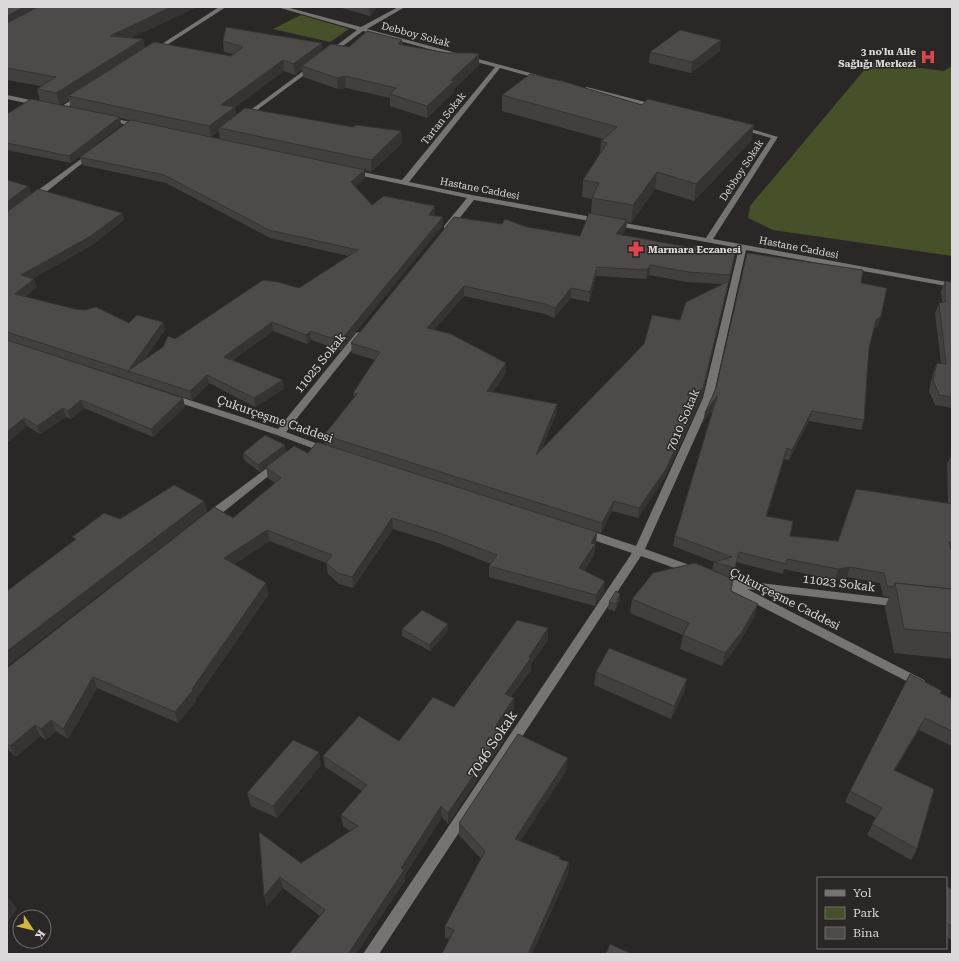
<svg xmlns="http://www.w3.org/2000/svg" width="959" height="961" viewBox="0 0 959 961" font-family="'Roboto Serif',serif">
	<rect width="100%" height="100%" fill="#2a2726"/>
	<g fill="#46512a">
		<path d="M301,15L349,29L330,42L273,29Z"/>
		<path d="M871,62L944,71L952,66V256L773,230L748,218L750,206Z"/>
	</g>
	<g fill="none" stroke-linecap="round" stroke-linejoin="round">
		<g fill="#777372" fill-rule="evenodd">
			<path d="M219,7H226L156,52L151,51Z"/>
			<path d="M277,7H286L361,27L398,7H405L367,29L545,77L546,78L543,80L500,68L409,182L472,195L706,238L771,138L739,129V127L741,126L778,137L713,239L952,283V287L746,250L713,398L645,549L698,568L699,571L698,574L694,575L641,556L379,954H363L632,553L581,536L580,533L581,530L585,529L636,546L703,398L739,248L474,200L450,230H444V226L467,198L353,174L349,172L353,170L402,180L495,67L363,31L332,54H328V52L357,30Z"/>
			<path d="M310,66L315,67L245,119H241V117Z"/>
			<path d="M587,87L657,105L658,106L655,108L585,90V88Z"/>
			<path d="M7,95L40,102L43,104L40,106L7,99Z"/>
			<path d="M79,95L84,96L63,110H59V108Z"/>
			<path d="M109,117L142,125L143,126L140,128L107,120L106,119Z"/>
			<path d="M92,151L95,153L94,154L36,200H30V196Z"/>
			<path d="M359,332L363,335L362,337L286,432L329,448L331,450L329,452H323L277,435L168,399L166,397L168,395H174L278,429L356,333Z"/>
			<path d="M278,461L283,464L281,466L212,521H204L203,518L204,515L275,462Z"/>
			<path d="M721,577L727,579L904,600L906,603L904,606L900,607L747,589L924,680L926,683L924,686L920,688L916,686L717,584L716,581L717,578Z"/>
		</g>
	</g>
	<g fill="#42403f" fill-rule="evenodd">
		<path d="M7,7L132,38L143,39L145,48L231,56L233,54L224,52L223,41L323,50L349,47L402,45L447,53L479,54V65L454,89V92L427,118L390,106V98L346,88L338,89L303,77L302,69L295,75L284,71L235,107L236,115L353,127L401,131L402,143L371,172L365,170V178L355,187L372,205L435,206V214L434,216L443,225L341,350L311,340L307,344L273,331L233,360L284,389L255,407L209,383L192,400L7,340V180L28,186L31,194L124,220L92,245L32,279L37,287L25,297L129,323L163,322L165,330L144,360L175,339L299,288L348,256L270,238L166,183L82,165L80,157L130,120L120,118L121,125L71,163L7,150V114L40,101L37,89L41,86L7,80ZM69,100L71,107L60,105ZM219,131L220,139L211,137Z"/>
		<path d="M338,7H377L370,16Z"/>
		<path d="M720,51L691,73L649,63L650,52Z"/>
		<path d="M502,95L642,105L754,125L751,141L694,201L655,189L631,223L627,222L626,229L622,235L694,248L736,251L702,398L664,479L638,518L612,511L601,533L597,532L594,555L584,571L604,592L595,606L489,577V566L491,564L438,543L393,529L353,588L339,584L328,574L326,563L270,541L234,564L269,594L196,699V701L178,723L97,688L68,739L56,731L46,740L40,736L16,757L7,749V668L233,518L275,483L268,478L266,467L308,453L325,444L324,435L354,398L353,393L375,360L352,353L351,343L502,224L527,227L580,236L591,213L592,199L582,197L583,180L600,154L601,141L603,139L502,111ZM649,275L686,282L723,284L680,320L542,448L556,414L557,404L493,392L506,373L434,330L464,296L545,314L554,318L571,298L589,302L596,276L646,279Z"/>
		<path d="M945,281L952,282V408L935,405L929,391L933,373L937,363H941L935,313L939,303H942L941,291Z"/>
		<path d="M861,283L881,316L878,326L874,329L869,348L864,420L861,430L809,421L789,460L784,459L767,516L790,536L838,541L948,503L947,465L951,455H952V659L894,653L885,607L889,597L883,596L880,583L847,577L835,580L784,569L783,574L736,562L733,578L727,577L731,591L758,604L754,617L737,646L722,666L680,649L683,635L630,613L632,599L712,570L714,562L673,546L675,536L713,409L703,423L705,413Z"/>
		<path d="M7,340L183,398L185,407L153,437L84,408L71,419L66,417L40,434L27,426L7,443Z"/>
		<path d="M286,452L260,472L244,460L243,453Z"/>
		<path d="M620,594V600L615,611L608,609L609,602Z"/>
		<path d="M448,624V631L430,651L402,636V629Z"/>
		<path d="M548,640L531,664V670L511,697L514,710L502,728L504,740L448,824L442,817L405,875V881L320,916L283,888L267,906L264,896L259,832L301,863L350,831L343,826L341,815L362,791L325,767L323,756L399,741L454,707Z"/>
		<path d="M596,672L687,679L684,692L671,719L594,685Z"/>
		<path d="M940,693L952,699V746L919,730L895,770L917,849L911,860L867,835L876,818L845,802L850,791Z"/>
		<path d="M321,765L277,818L251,806L247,793Z"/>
		<path d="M566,771L520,841L559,859L569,862L568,874L532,954H442L449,939L445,938V926L481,859L459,835V823Z"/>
		<path d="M946,886L952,889V940L946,937Z"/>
	</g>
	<g fill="#363433">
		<path d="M24,7H37L7,29V16Z"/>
		<path d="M171,7H198L112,47L110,36Z"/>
		<path d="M369,7H377L370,16Z"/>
		<path d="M143,39L146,51L68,96L69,100L60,105L56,93Z"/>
		<path d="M402,40L403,51L398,44Z"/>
		<path d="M721,40L720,51L691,73L692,62Z"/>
		<path d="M322,43L323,53L302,66V69L295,75L293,64Z"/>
		<path d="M479,54V65L454,89V92L427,118V106L451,80Z"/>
		<path d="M283,60L284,71L235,107L236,118L219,128V131L211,137L209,126L221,105Z"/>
		<path d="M345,76L346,88L338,89L337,78Z"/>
		<path d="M120,117L121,125L71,163L69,156Z"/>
		<path d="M754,125L751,141L694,201L696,184Z"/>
		<path d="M401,131L402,143L371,172V160Z"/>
		<path d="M365,170V178L352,190L351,182Z"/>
		<path d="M657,172L655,189L631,223L633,205Z"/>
		<path d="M28,186L31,194L7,212V202Z"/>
		<path d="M435,206V214L429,223V215Z"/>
		<path d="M122,213L124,220L92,245L24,284L21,275Z"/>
		<path d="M443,217V225L341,350L340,341Z"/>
		<path d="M627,220L626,229L615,244L616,234Z"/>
		<path d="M736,251L734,261L729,285L730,275Z"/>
		<path d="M650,265L649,275L646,279L647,270Z"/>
		<path d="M597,267L596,276L589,302L590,292Z"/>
		<path d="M34,279L37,287L18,302L15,294Z"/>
		<path d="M729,281L702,398L664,479L638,518L639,508Z"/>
		<path d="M464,286V296L427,338V328Z"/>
		<path d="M571,288V298L554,318L555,308Z"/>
		<path d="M881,316L878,326L873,330L876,320Z"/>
		<path d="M163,322L165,330L135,373L128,371Z"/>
		<path d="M272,322L273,331L225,365L224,357Z"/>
		<path d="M310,331L311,340L307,344L306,335Z"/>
		<path d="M506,363V373L487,401V391Z"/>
		<path d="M207,375L209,383L192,400L190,391Z"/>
		<path d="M283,380L284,389L255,407L254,398Z"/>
		<path d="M717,396L715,406L703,423L705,413Z"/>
		<path d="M183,398L185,407L153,437L151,429Z"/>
		<path d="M81,400L84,408L71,419L68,411Z"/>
		<path d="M557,404L556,414L535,465L536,455Z"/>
		<path d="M63,408L66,417L40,434L37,426Z"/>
		<path d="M812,411L809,421L789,460L792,450Z"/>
		<path d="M24,418L27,426L7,443V432Z"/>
		<path d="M285,445L286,452L260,472L258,465Z"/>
		<path d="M787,448L784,459L764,526L766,516Z"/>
		<path d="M204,501L207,512L7,666V651Z"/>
		<path d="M614,501L612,511L601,533L602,523Z"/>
		<path d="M392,518L393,529L353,588L352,577Z"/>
		<path d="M267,530L270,541L227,569L224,558Z"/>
		<path d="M597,532L596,543L594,546L595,544L594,555L578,579L579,568Z"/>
		<path d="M850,567L847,577L835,580L838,569Z"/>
		<path d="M605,581L604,592L595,606L596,595Z"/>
		<path d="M266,583L269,594L196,699V701L178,723L175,712L192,689Z"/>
		<path d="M620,594V600L615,611L616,604Z"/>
		<path d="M758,604L754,617L737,646L722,666L725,653Z"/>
		<path d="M448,624V631L430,651L429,645Z"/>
		<path d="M548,628V640L531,664V670L505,705V694L529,657Z"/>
		<path d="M93,677L97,688L68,739L63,729Z"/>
		<path d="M687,679L684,692L671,719L674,706Z"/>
		<path d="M514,698V710L496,736V725Z"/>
		<path d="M925,718L919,730L888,781L894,770Z"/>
		<path d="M51,720L56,731L46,740L41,729Z"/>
		<path d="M35,725L40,736L16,757L10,746Z"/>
		<path d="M505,729L504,740L448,824V813Z"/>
		<path d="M319,752L321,765L277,818L273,806Z"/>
		<path d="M568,758L566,771L514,851L515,839Z"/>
		<path d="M441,806L442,817L405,875V881L356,954H348L401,868Z"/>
		<path d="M569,862L568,874L532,954H528Z"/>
		<path d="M280,877L283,888L267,906L264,896Z"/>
		<path d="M9,898L17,909L7,923V900Z"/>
	</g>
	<g fill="#4d4a49" stroke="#363433">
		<path d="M7,7H24L7,16Z"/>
		<path d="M38,7H171L110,36L143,39L56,93L37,89L56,77L7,68V23Z"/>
		<path d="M226,27L322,43L293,64L283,60L221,105L235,107L209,126L68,96L154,42L231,56L243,47L223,41Z"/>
		<path d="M680,30L721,40L692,62L650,52Z"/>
		<path d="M367,31L402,40L398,44L447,53H473L479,54L451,80L454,81L427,106L390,94L396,88L345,76L337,78L302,66L331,44L349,47Z"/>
		<path d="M530,74L562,81L642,105L648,99L754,125L696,184L657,172L633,205L592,198L599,183L583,180L607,143L601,141L617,127L502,95Z"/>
		<path d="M31,99L120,117L69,156L7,143V114Z"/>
		<path d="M245,108L353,127L356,125L401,131L371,160L219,128Z"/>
		<path d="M131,120L365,170L351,182L372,205L384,196L435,206L429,215L443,217L340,341L310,331L306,335L272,322L224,357L283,380L254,398L207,375L190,391L128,371L163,347L168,336L175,339L263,280L278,282L299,288L358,250L269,230L164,175L80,157Z"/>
		<path d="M7,180L28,186L7,202Z"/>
		<path d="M38,189L122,213L89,237L21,275L34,279L15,294L75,309L85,310L96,307L129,323L137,315L163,322L128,371L7,332V212Z"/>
		<path d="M589,213L627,220L616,234L694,248V246L736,251L730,275L688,272L650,265L647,270L597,267L590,292L571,288L555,308L545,304L464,286L427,328L451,334L506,363L487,391L557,404L536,455L644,344L652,315L680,320L686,302L729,281L703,388L666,469L639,508L614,501L602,523L324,435L357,394L353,393L380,352L351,343L454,217L502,224L505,219L527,227L580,236Z"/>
		<path d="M747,253L863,270L861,283L887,288L881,316L876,320L869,348L864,420L812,411L792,450L787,448L766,516L793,521L790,536L838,541L856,489L952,504V542H949L952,553V589L895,583L893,587L887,586L884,573L850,567L838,569L787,559L786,564L739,552L735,568L714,562L732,557L675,536L717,396L705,413L716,388Z"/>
		<path d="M945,281L952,282V397L939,395L933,380L937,363L946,364L939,303L945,302Z"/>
		<path d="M7,340L183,398L151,429L81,400L68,411L63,408L37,426L24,418L7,432Z"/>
		<path d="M265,435L285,445L258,465L243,453Z"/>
		<path d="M317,442L597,532L591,543L595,544L579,568L605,581L596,595L489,566L497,555L437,532L392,518L352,577L338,573L326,563L332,555L267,530L224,558L266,583L192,689L193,690L175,712L93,677L63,729L51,720L41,729L35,725L10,746L7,743V668L214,507L233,518L281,478L266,467L294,446L308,453Z"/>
		<path d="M951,455H952V487Z"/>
		<path d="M174,485L204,501L7,651V591L76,539L72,537L104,513L120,519Z"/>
		<path d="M695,563L733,579L731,591L758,604L741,633L725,653L683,635L689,623L632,599L653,573Z"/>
		<path d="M895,583L952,589V633L904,629Z"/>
		<path d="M616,591L620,594L616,604L609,602Z"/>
		<path d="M422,610L448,624L429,645L402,629Z"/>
		<path d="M517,620L548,628L529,657L531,658L505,694L514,698L496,725L505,729L448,813L441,806L401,868L404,870L348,954H289L325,910L280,877L264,896L259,832L301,863L358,826L341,815L367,785L323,756L359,716L399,741L433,697L454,707Z"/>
		<path d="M609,648L687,679L674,706L596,672Z"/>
		<path d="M910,674L942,691L940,693L952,699V731L925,718L894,770L934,789L917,849L872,824L882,808L850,791Z"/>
		<path d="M518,734L568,758L515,839L560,857L559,859L569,862L528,954H442L454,930L445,926L485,851L459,823Z"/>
		<path d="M293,740L319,752L273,806L247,793Z"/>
		<path d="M946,886L952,889V926L946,923Z"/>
		<path d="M610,944L632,954H606Z"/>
	</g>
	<defs>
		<g id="hospital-bare" transform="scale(1.2)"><path d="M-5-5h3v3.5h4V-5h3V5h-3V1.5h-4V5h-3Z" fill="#e0444e" stroke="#2a2726" stroke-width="2.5" paint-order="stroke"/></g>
		<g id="pharmacy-bare" transform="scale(1.2)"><path d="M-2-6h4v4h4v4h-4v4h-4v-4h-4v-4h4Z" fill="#e0444e" stroke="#2a2726" stroke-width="2.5" paint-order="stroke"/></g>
	</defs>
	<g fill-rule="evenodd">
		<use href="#hospital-bare" x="928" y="57"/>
		<use href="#pharmacy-bare" x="636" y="249"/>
	</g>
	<g text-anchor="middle" stroke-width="3" stroke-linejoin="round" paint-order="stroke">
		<g font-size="10" fill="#dbd9d9" stroke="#2a2726">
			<text transform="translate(416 34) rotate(15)" y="4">Debboy Sokak</text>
			<text transform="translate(443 118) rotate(-51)" y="4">Tartan Sokak</text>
			<text transform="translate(741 170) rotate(-57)" y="4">Debboy Sokak</text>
			<text transform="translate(480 188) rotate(11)" y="4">Hastane Caddesi</text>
			<text transform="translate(799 247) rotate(11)" y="4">Hastane Caddesi</text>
		</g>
		<g font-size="10" font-weight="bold" fill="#dbd9d9" stroke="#2a2726" text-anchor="end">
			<text x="916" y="55">3 no'lu Aile<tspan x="916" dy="12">Sağlığı Merkezi</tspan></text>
			<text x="648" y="253" text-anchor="start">Marmara Eczanesi</text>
		</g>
		<g font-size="12" fill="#dbd9d9" stroke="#2a2726">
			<text transform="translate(320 363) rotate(-51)" y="4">11025 Sokak</text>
			<text transform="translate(275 419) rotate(19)" y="4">Çukurçeşme Caddesi</text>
			<text transform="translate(683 420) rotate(-67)" y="4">7010 Sokak</text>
			<text transform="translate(839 583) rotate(7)" y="4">11023 Sokak</text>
			<text transform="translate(785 599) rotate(27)" y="4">Çukurçeşme Caddesi</text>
		</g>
		<g font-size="14" fill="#dbd9d9" stroke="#2a2726">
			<text transform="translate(492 744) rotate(-56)" y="5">7046 Sokak</text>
		</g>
	</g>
	<rect width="959" height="961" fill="none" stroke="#dbd9d9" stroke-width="16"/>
	<rect x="817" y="877" width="130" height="72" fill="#2a2726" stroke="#716e6e"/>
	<rect x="825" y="890" width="20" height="6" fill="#777372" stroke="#716e6e"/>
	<text x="853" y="897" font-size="12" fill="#dbd9d9">Yol</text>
	<rect x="825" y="907" width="20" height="12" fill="#46512a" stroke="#716e6e"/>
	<text x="853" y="917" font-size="12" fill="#dbd9d9">Park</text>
	<rect x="825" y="927" width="20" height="12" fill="#4d4a49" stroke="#716e6e"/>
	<text x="853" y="937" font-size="12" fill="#dbd9d9">Bina</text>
	<g transform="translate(32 929) rotate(125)"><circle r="19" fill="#2a2726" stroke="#716e6e"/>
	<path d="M0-3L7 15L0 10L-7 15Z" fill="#cfb837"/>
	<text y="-6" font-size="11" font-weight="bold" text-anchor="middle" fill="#dbd9d9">K</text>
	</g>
</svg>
